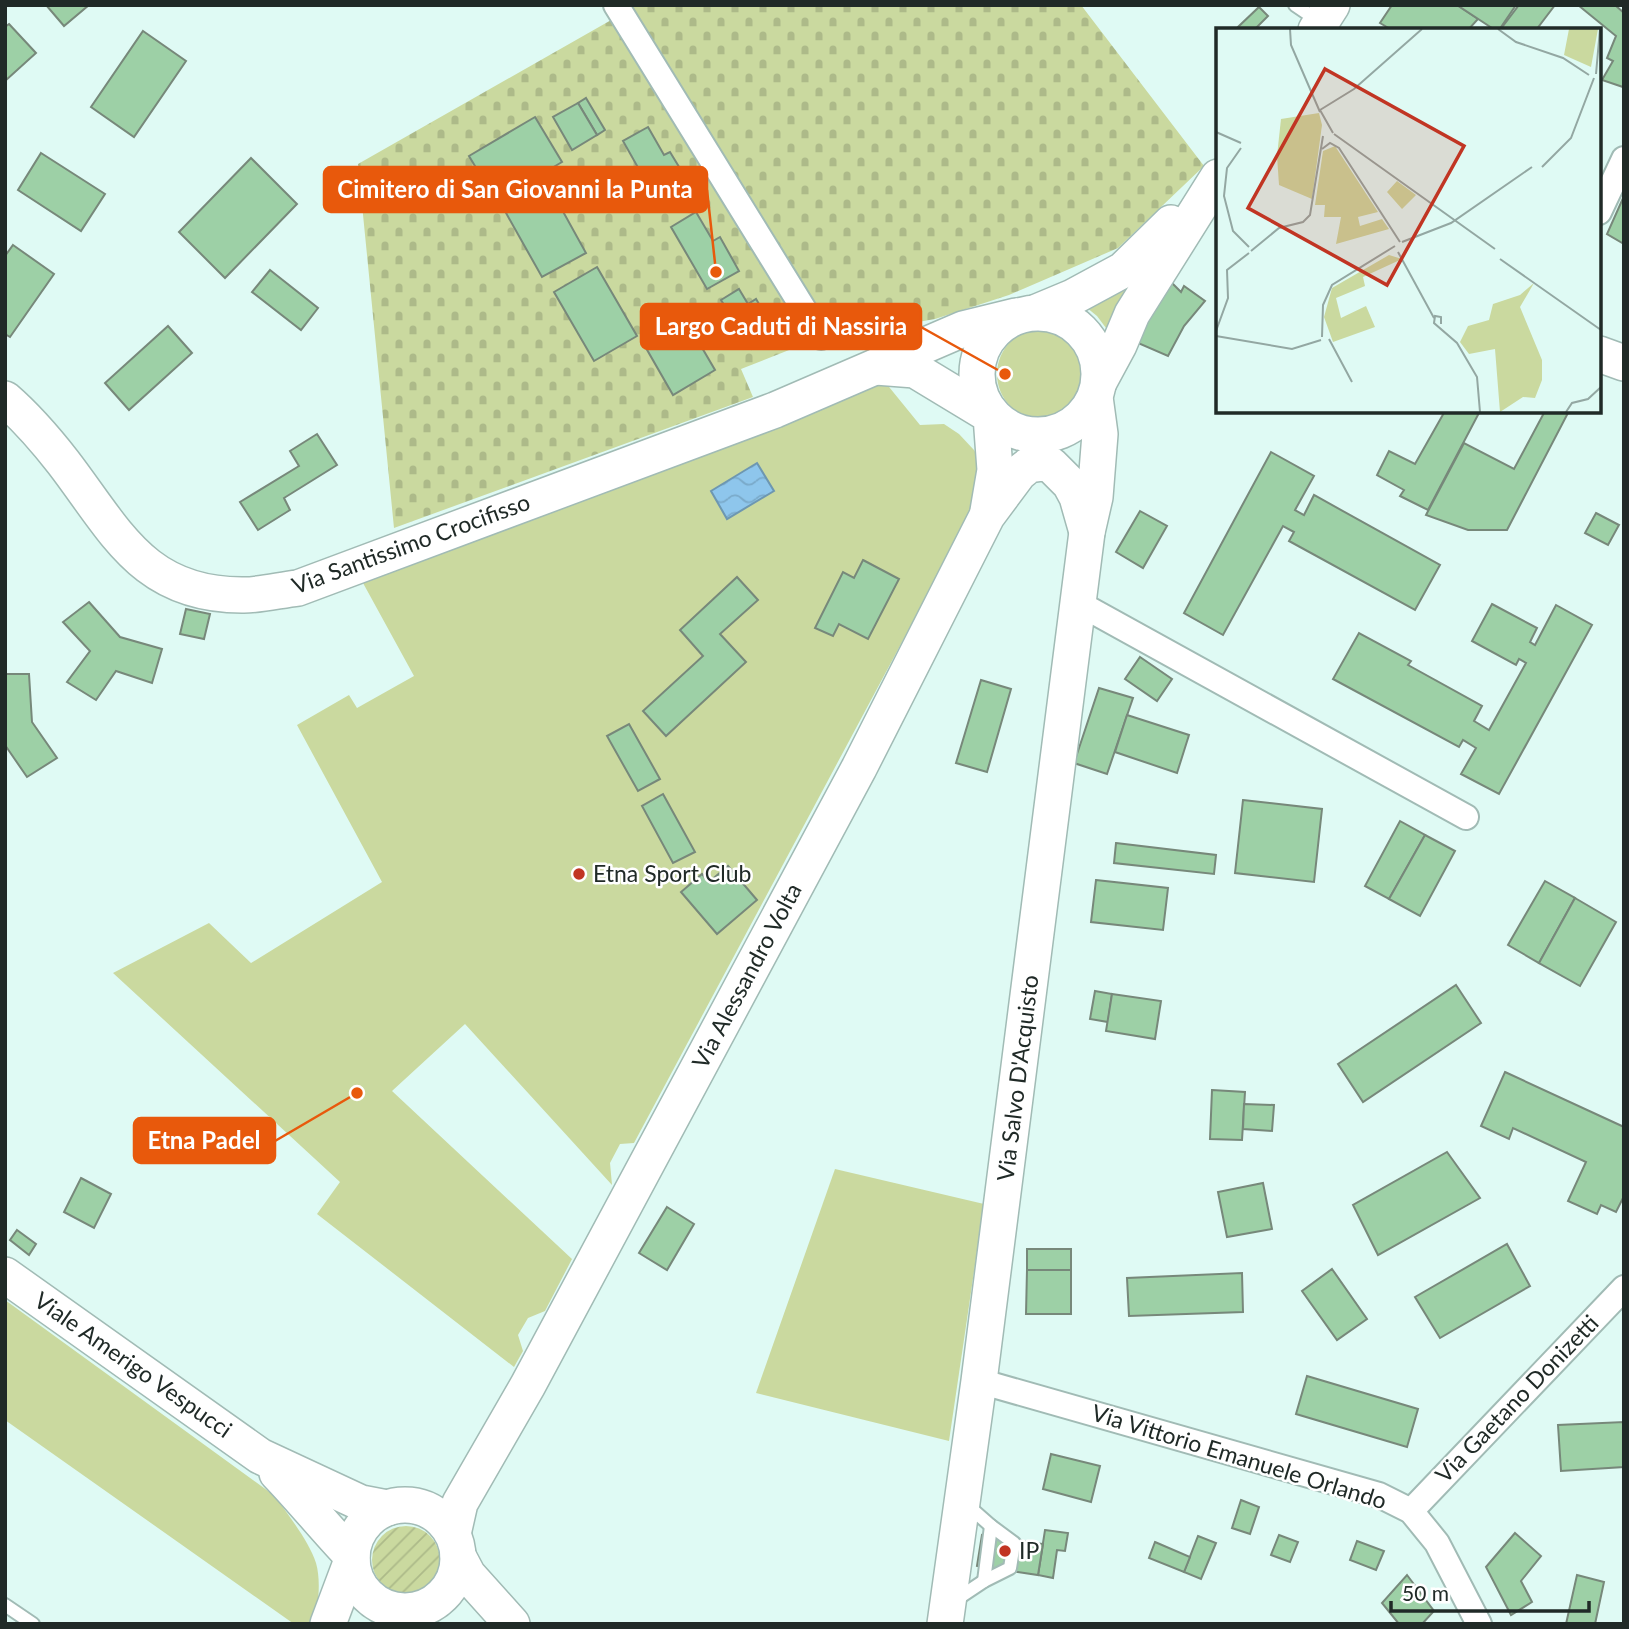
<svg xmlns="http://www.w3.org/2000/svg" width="1629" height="1629" viewBox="0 0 1629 1629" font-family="Lato,sans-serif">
	<defs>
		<pattern id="cemetery-stones" width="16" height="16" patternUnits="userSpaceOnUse" patternTransform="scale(1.75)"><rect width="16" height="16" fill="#cad99f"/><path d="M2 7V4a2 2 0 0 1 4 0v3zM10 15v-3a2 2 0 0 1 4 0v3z" fill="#adba89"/></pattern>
		<pattern id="garden-furrows" width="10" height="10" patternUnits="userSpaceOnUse" patternTransform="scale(1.75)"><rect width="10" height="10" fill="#cad99f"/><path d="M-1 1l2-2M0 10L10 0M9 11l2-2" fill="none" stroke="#adba89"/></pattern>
		<pattern id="water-waves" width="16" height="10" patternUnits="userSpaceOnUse" patternTransform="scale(1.75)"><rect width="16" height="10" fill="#8ec6ec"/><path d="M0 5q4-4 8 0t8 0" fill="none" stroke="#7aaaca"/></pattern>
	</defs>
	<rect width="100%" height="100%" fill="#dffaf4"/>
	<g fill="#cad99f">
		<path d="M1137,279L1109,332L1097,316L1081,303Z"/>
		<circle cx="1043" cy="374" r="46"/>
		<path d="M885,382L920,425L944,424L959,434L974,450L984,468L978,500L634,1143L620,1144L610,1163L612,1185L465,1024L392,1091L572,1259L545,1311L528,1318L518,1335L523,1351L514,1367L317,1214L340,1182L113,973L209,923L251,963L382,882L297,725L349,695L357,708L414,676L363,583L641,478Z"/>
		<path d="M835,1169L984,1204L949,1441L756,1393Z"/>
		<path d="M5,1300L275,1496C288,1515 309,1541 316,1563C321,1580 319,1608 312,1624H294L5,1420Z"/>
	</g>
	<path fill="url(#cemetery-stones)" d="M616,5H1081L1204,166L1118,248L1009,295L935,319L867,331L847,327L741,369L753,397L394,528L358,164L620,15Z"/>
	<circle fill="url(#garden-furrows)" cx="406" cy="1560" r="34"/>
	<path fill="url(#water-waves)" stroke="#6d97b1" stroke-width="2" d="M757,463L774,491L727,519L711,491Z"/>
	<g fill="#9dd0a6" stroke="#77887a" stroke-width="2">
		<path d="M46,5H89L64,26Z"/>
		<path d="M1392,5H1457L1478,19L1468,30H1392L1380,23Z"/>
		<path d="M1457,5H1516L1499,30H1495Z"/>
		<path d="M1519,5H1555L1536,30H1500Z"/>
		<path d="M1578,5H1615L1624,13L1623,87L1602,80L1613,61L1607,58L1616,36Z"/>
		<path d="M1259,7L1268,16L1254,30H1240L1238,27Z"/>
		<path d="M9,24L36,53L5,81V27Z"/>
		<path d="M143,31L186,61L134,137L91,107Z"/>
		<path d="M586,98L605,130L597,135L578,103Z"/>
		<path d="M578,103L597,135L572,150L553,117Z"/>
		<path d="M535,117L562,162L496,201L469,156Z"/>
		<path d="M648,127L664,155L670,152L690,185L658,203L623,141Z"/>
		<path d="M41,153L105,194L81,231L18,190Z"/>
		<path d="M251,158L297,204L225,278L179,232Z"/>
		<path d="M550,188L586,253L542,277L506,213Z"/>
		<path d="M1624,196V244L1607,234Z"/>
		<path d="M696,212L713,241L720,237L739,271L707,289L671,227Z"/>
		<path d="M13,245L54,274L10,337L5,334V256Z"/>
		<path d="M597,267L637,336L594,361L554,292Z"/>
		<path d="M270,270L318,308L301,330L252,292Z"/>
		<path d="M1171,282L1181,292L1184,286L1205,301L1184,326L1168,356L1138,343L1152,306Z"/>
		<path d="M739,289L748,304L756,299L777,334L752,349L721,300Z"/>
		<path d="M684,317L715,370L673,395L642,341Z"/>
		<path d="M168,326L192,353L129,410L105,383Z"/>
		<path d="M1445,411H1480L1428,510L1400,496L1404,490L1377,475L1389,451L1415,464Z"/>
		<path d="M1545,411H1569L1507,530H1468L1426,515L1464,443L1514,469Z"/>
		<path d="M317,434L337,465L284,498L290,510L258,530L240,502L299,466L290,451Z"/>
		<path d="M1271,452L1314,476L1295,510L1304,515L1314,495L1440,565L1415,610L1289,541L1294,532L1283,526L1223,635L1184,613Z"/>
		<path d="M1140,511L1167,526L1143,568L1116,552Z"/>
		<path d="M1596,513L1619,525L1608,545L1585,533Z"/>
		<path d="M863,560L899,579L868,639L839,624L833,636L815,628L843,572L854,578Z"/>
		<path d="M737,577L758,600L720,634L746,662L666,736L643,711L703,656L680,630Z"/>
		<path d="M89,602L120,637L162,649L152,683L116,671L96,700L67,682L90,651L63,622Z"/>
		<path d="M1492,604L1537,628L1530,642L1535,645L1556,605L1592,625L1499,794L1461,774L1476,748L1463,740L1459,747L1333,679L1359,633L1411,661L1408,665L1482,706L1474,721L1489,730L1526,663L1519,659L1516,665L1472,641Z"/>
		<path d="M186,609L210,614L204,639L180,634Z"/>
		<path d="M1140,657L1172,679L1157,701L1125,679Z"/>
		<path d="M5,674H29L32,722L57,758L27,777L5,745Z"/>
		<path d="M981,680L1011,689L987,772L956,763Z"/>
		<path d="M1099,688L1133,698L1107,774L1074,763Z"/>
		<path d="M1127,715L1189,735L1177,773L1115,752Z"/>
		<path d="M629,724L660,779L638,791L607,736Z"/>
		<path d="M663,794L695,852L673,863L642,806Z"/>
		<path d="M1243,800L1322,809L1314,882L1235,873Z"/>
		<path d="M1400,821L1425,835L1389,899L1365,886Z"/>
		<path d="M1425,835L1455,851L1420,916L1389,899Z"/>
		<path d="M1116,843L1216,855L1214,874L1114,863Z"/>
		<path d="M728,866L757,900L717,934L681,892L702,874L709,882Z"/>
		<path d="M1096,880L1168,888L1163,930L1091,922Z"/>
		<path d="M1545,881L1575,898L1539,963L1508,945Z"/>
		<path d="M1575,898L1616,922L1580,986L1539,963Z"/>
		<path d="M1456,985L1481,1023L1363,1102L1338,1064Z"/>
		<path d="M1095,991L1112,994L1108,1022L1090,1019Z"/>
		<path d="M1112,994L1161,1001L1155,1039L1106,1031Z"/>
		<path d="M1505,1072L1624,1127V1196L1616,1212L1601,1205L1597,1214L1568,1201L1586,1162L1513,1128L1509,1139L1481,1126Z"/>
		<path d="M1212,1090L1245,1092L1242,1140L1210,1139Z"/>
		<path d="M1244,1104L1274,1105L1272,1131L1243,1129Z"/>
		<path d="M1447,1152L1480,1198L1378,1255L1353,1205Z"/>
		<path d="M81,1178L111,1194L94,1228L64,1212Z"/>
		<path d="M1263,1183L1272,1229L1227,1237L1218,1192Z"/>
		<path d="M667,1207L694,1224L667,1270L639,1253Z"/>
		<path d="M17,1230L36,1244L29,1255L10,1240Z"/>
		<path d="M1507,1244L1530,1286L1440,1338L1415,1297Z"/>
		<rect x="1027" y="1249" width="44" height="21"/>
		<path d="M1332,1269L1367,1319L1337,1340L1302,1291Z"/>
		<path d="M1027,1270H1071V1314H1026Z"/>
		<path d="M1242,1273L1243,1312L1129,1316L1127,1278Z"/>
		<path d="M1307,1376L1418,1409L1407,1447L1296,1414Z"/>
		<path d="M1624,1422V1467L1561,1471L1558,1425Z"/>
		<path d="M1051,1454L1100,1466L1091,1502L1043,1489Z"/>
		<path d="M1241,1500L1259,1507L1250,1534L1232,1528Z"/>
		<path d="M1045,1530L1068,1533L1065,1551L1057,1550L1053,1578L1038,1575Z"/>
		<path d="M1515,1533L1541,1556L1521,1581L1532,1602L1511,1615L1486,1567Z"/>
		<path d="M982,1535L1043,1544L1038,1575L977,1566Z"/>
		<path d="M1279,1535L1298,1542L1290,1562L1271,1555Z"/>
		<path d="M1198,1536L1216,1543L1201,1579L1184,1572Z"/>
		<path d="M1357,1541L1384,1551L1376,1570L1350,1560Z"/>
		<path d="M1155,1542L1190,1557L1184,1572L1149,1558Z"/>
		<path d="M1407,1575L1434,1611L1422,1624H1399L1382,1603Z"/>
		<path d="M1577,1575L1604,1582L1595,1624H1566Z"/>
	</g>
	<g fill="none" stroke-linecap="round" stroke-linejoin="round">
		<g stroke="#a1bbb5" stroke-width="16">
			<g id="lane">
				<path d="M1295,5L1320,22"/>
				<path d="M984,1581L991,1526"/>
				<path d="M954,1601L984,1581L1010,1568L1014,1543L991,1526L966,1504"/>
				<path d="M5,1605L33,1624"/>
			</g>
		</g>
		<g stroke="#a1bbb5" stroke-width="28">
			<g id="street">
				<path d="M616,5L821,337"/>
				<path d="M1599,212L1624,159"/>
				<path d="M1080,604L1466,817"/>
				<path d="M979,1381L1379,1495L1411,1511L1437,1543L1479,1624"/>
				<path d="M1411,1511L1624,1288"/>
			</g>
		</g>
		<g stroke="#a1bbb5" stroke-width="38">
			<g id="secondary">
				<path d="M1316,30L1332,5"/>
				<path d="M1037,312L1073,297L1123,270L1171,223"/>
				<circle cx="1038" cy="374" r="61"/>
				<path d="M1599,354L1624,363"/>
				<path d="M876,367L915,370L991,416L995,470L988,511"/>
				<path d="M1099,382L1119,345L1132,314L1218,177"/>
				<path d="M5,399C27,418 45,439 63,462C116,531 143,596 244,595C262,595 280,590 298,588L775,410L963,329L1016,316"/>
				<path d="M5,1275L260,1456L361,1503L387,1508"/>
				<path d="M277,1473C303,1500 326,1529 352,1556"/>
				<circle cx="405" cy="1558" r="53"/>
				<path d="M453,1534L460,1503L528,1385L859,768L987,516L1019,473L1029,465L1043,463L1051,465L1070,484L1077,497L1087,532"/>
				<path d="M458,1556L468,1575L512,1624"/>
				<path d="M328,1624L352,1560"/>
				<path d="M945,1624L979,1381L1087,532L1095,497L1100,434L1095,397"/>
			</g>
		</g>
		<use href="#lane" stroke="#fff" stroke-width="12"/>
		<use href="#street" stroke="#fff" stroke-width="24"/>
		<use href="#secondary" stroke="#fff" stroke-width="35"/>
	</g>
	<g fill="#c13523" stroke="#fff" stroke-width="2.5">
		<circle cx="579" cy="874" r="7"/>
		<circle cx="1005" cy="1551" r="7"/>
	</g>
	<g text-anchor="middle" stroke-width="5" stroke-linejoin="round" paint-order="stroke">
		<g font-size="23" fill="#202a27" stroke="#fff">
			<text transform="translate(411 544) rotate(-20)" y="8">Via Santissimo Crocifisso</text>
			<text transform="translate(747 976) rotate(-62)" y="8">Via Alessandro Volta</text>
			<text transform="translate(1018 1078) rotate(-83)" y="8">Via Salvo D'Acquisto</text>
			<text transform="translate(133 1365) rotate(35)" y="8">Viale Amerigo Vespucci</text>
			<text transform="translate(1517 1399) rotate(-46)" y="8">Via Gaetano Donizetti</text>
			<text transform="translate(1239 1457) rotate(17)" y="8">Via Vittorio Emanuele Orlando</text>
		</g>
		<g font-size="23" fill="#202a27" stroke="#fff" text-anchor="start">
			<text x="593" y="882">Etna Sport Club</text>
			<text x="1019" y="1559">IP</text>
		</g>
	</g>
	<g transform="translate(1216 28)">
		<rect width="385" height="385" fill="#dffaf4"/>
		<path d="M353,1H382L375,39L348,27ZM119,118L162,184L142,189L144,198L166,191L173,201L120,216L125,189H108L109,177H99L107,123ZM181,153L200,167L186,181L171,164ZM173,227L186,231L147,249L149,258L120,270L125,290L150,278L159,299L117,314L108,289L116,260ZM318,255L304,279L326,332V352L319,370L307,369L284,384L279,321L253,326L244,314L252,298L273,292L277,276L304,267Z" fill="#cad99f"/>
		<path d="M103,85L106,97L96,171L63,157L61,128L65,91Z" fill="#cad99f"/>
		<path fill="none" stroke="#93a7a2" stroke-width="2" d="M74,1L75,17L104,84M282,1L300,14L347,30L373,47M380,46L384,1M0,104L25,115M117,105L104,82L138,61L206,1M118,106L279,221M25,120L11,140L8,168L17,203L33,219M106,121L114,115L123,120L184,214M326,139L355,110L378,50M186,214L235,195L316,139M35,223L63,200L87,194L94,187L107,108M182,224L218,290M284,231L385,302M225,296V289L219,288L218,295L241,315L261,349L264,384M0,303L12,270L11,242L33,225M0,308L76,321L105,312M106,309L107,277L116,257L179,218M113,311L136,354M350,384L356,375L372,371L385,359"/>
		<path fill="#c13523" fill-opacity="0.15" stroke="#c13523" stroke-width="3.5" d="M109,41L248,118L171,257L32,180Z"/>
		<rect width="385" height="385" fill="none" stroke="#202a27" stroke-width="3.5"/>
	</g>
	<path fill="none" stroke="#e8590c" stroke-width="2.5" d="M716 272L707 190M1005 374L921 327M357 1093L275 1141"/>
	<g fill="#e8590c" stroke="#fff" stroke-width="2.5">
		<circle cx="716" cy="272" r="7"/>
		<circle cx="1005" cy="374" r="7"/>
		<circle cx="357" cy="1093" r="7"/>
	</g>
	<g fill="#e8590c" stroke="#e8590c" stroke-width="2.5">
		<rect x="324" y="167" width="383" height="45" rx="7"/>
		<rect x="641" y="304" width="280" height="45" rx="7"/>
		<rect x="134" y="1118" width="141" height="45" rx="7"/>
	</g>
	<g font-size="24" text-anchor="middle" font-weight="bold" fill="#fff">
		<text x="515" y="198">Cimitero di San Giovanni la Punta</text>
		<text x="781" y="335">Largo Caduti di Nassiria</text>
		<text x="204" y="1149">Etna Padel</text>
	</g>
	<rect width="1629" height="1629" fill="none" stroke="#202a27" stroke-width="14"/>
	<path d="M1391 1601v10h198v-10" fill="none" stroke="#202a27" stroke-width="3.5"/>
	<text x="1402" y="1601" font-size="21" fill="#202a27" stroke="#ffffff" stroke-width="5" paint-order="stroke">50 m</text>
</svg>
